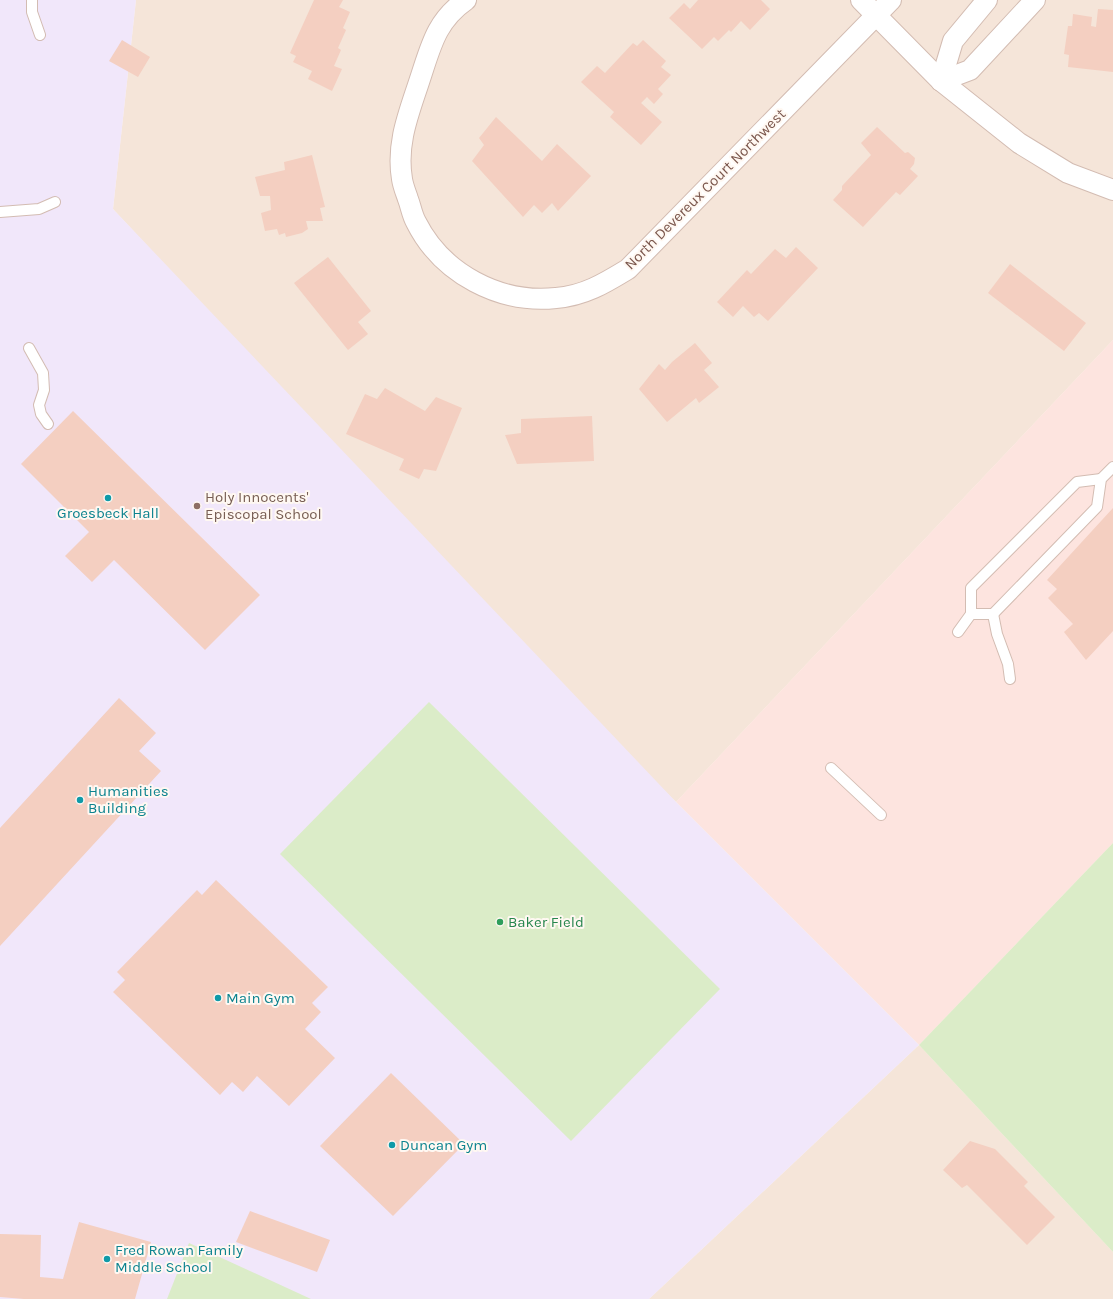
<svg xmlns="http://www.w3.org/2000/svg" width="1113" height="1299" viewBox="0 0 1113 1299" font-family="Karla,sans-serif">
	<rect width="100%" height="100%" fill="#fdf4eb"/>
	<g fill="#f5e5d9">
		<path d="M136,0H1113V340L676,802L535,662L113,209Z"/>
		<path d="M919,1045L1113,1252V1299H649Z"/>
	</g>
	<path fill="#fde4df" d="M1113,340V843L919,1045L676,802Z"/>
	<path fill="#f1e7fa" d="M0,0H136L113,209L676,802L919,1045L649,1299H0Z"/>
	<g fill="#dbecc8">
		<path d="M429,702L720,989L571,1141L280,854Z"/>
		<path d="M1113,843V1252L919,1045Z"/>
		<path d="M189,1243L311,1299H167Z"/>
	</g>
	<g fill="#f4cfc1">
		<path d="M314,0H343L339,7L350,12L343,28L346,30L338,48L341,50L334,66L342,69L332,91L308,79L312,71L293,62L296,56L290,53Z"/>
		<path d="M698,0H761L770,9L750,30L741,21L731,32L729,30L718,41L714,37L702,49L669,18L684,3L690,9Z"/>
		<path d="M1098,9L1113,10V72L1068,67L1069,55L1064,54L1068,26H1072L1073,14L1092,17L1091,26L1096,27Z"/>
		<path d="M122,40L150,57L138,77L109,61Z"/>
		<path d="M643,40L666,61L661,67L671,75L658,89L663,94L654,104L647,97L641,103L662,122L641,145L610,117L614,112L581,82L597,66L605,73L633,43L637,46Z"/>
		<path d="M496,117L542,161L557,144L591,176L558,211L552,203L542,213L534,205L523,217L472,161L484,145L479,138Z"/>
		<path d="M877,127L905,153L908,152L915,158L914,164L910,169L918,176L900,195L896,192L863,227L833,200L842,190V186L871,155L861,143Z"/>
		<path d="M312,155L325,207L320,208L323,221H306L308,229L302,233L286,237L285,233L279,235L277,229L265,231L261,213L271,210L270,196H260L255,177L285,170L284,162Z"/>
		<path d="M796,247L818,268L768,321L759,313L754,317L743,306L733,317L717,302L747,270L751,274L775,249L786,258Z"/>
		<path d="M328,257L371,311L358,322L368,334L348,350L294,283Z"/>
		<path d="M1010,264L1086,323L1064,351L988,293Z"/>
		<path d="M695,343L712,363L704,370L719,387L699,403L696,398L667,422L639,389L659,364L665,370L672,362Z"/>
		<path d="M385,388L425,411L436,397L462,408L436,471L424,469L419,479L399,470L404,459L346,434L365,394L377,399Z"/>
		<path d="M73,411L260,595L205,650L114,560L92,582L65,556L89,532L21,464Z"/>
		<path d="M592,416L594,461L517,464L505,435L521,433V419Z"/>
		<path d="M1113,508V631L1086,660L1064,632L1073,624L1048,598L1057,589L1047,580Z"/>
		<path d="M119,698L156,733L139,751L161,771L0,946V828Z"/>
		<path d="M216,880L328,987L312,1003L321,1012L305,1029L335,1058L289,1106L257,1076L243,1092L232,1082L220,1095L113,992L125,980L117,972L197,890L202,895Z"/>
		<path d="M391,1073L464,1144L393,1216L320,1146Z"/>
		<path d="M970,1141L995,1149L1028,1182L1024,1186L1055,1217L1027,1245L967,1185L962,1188L943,1170Z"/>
		<path d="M250,1211L330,1240L317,1272L236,1242Z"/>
		<path d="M79,1222L151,1242L135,1299H24L0,1297V1234L41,1235L40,1277L63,1279Z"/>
	</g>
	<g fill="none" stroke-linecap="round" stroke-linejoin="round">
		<g stroke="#d3bcb2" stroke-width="12">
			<g id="service">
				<path d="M32,0V12L40,35"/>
				<path d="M0,212L39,209L55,202"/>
				<path d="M29,348L43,373L44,390L39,405L41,414L48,424"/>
				<path d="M971,614H993L1097,507L1101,479L1113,467"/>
				<path d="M993,614L997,634L1008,664L1010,679"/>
				<path d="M958,632L971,614V588L1077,482L1101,479"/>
				<path d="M831,768L881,815"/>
			</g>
		</g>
		<g stroke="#d3bcb2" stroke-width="22">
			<g id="minor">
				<path d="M466,0C436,21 431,46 420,79C409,113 396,143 402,179C403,186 406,193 408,199C411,207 412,215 416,222C442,274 500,304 556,298C584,296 605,283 628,269L891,0"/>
				<path d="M861,0L941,81L1019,143L1068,173L1113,190"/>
				<path d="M941,81L970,70L1035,0"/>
				<path d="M941,81L953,41L987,0"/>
			</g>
		</g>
		<use href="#service" stroke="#fff" stroke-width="10"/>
		<use href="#minor" stroke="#fff" stroke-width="20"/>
	</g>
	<g fill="#0f9aa8" stroke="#fff8f2" stroke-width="1.5">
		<circle cx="108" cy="498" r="4"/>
		<circle cx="80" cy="800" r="4"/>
		<circle cx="218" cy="998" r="4"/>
		<circle cx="392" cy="1145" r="4"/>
		<circle cx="107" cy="1259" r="4"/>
	</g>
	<circle fill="#8d6e63" stroke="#fff8f2" stroke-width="1.5" cx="197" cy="506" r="4"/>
	<circle fill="#2e9e5b" stroke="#fff8f2" stroke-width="1.5" cx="500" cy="922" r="4"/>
	<g text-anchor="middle" stroke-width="4" stroke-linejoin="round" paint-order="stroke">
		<g font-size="15" fill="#7a564c" stroke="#fff8f2">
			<text transform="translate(705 189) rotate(-45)" y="5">North Devereux Court Northwest</text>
		</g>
		<g font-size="15" fill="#785e54" stroke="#fff8f2" text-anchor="start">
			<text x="205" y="502">Holy Innocents'<tspan x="205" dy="17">Episcopal School</tspan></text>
		</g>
		<g font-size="15" fill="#0d838f" stroke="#fff8f2" text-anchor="start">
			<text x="108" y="518" text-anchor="middle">Groesbeck Hall</text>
			<text x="88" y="796">Humanities<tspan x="88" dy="17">Building</tspan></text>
			<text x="226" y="1003">Main Gym</text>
			<text x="400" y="1150">Duncan Gym</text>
			<text x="115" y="1255">Fred Rowan Family<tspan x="115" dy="17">Middle School</tspan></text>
		</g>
		<g font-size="15" fill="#27864d" stroke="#fff8f2" text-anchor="start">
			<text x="508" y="927">Baker Field</text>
		</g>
	</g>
</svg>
